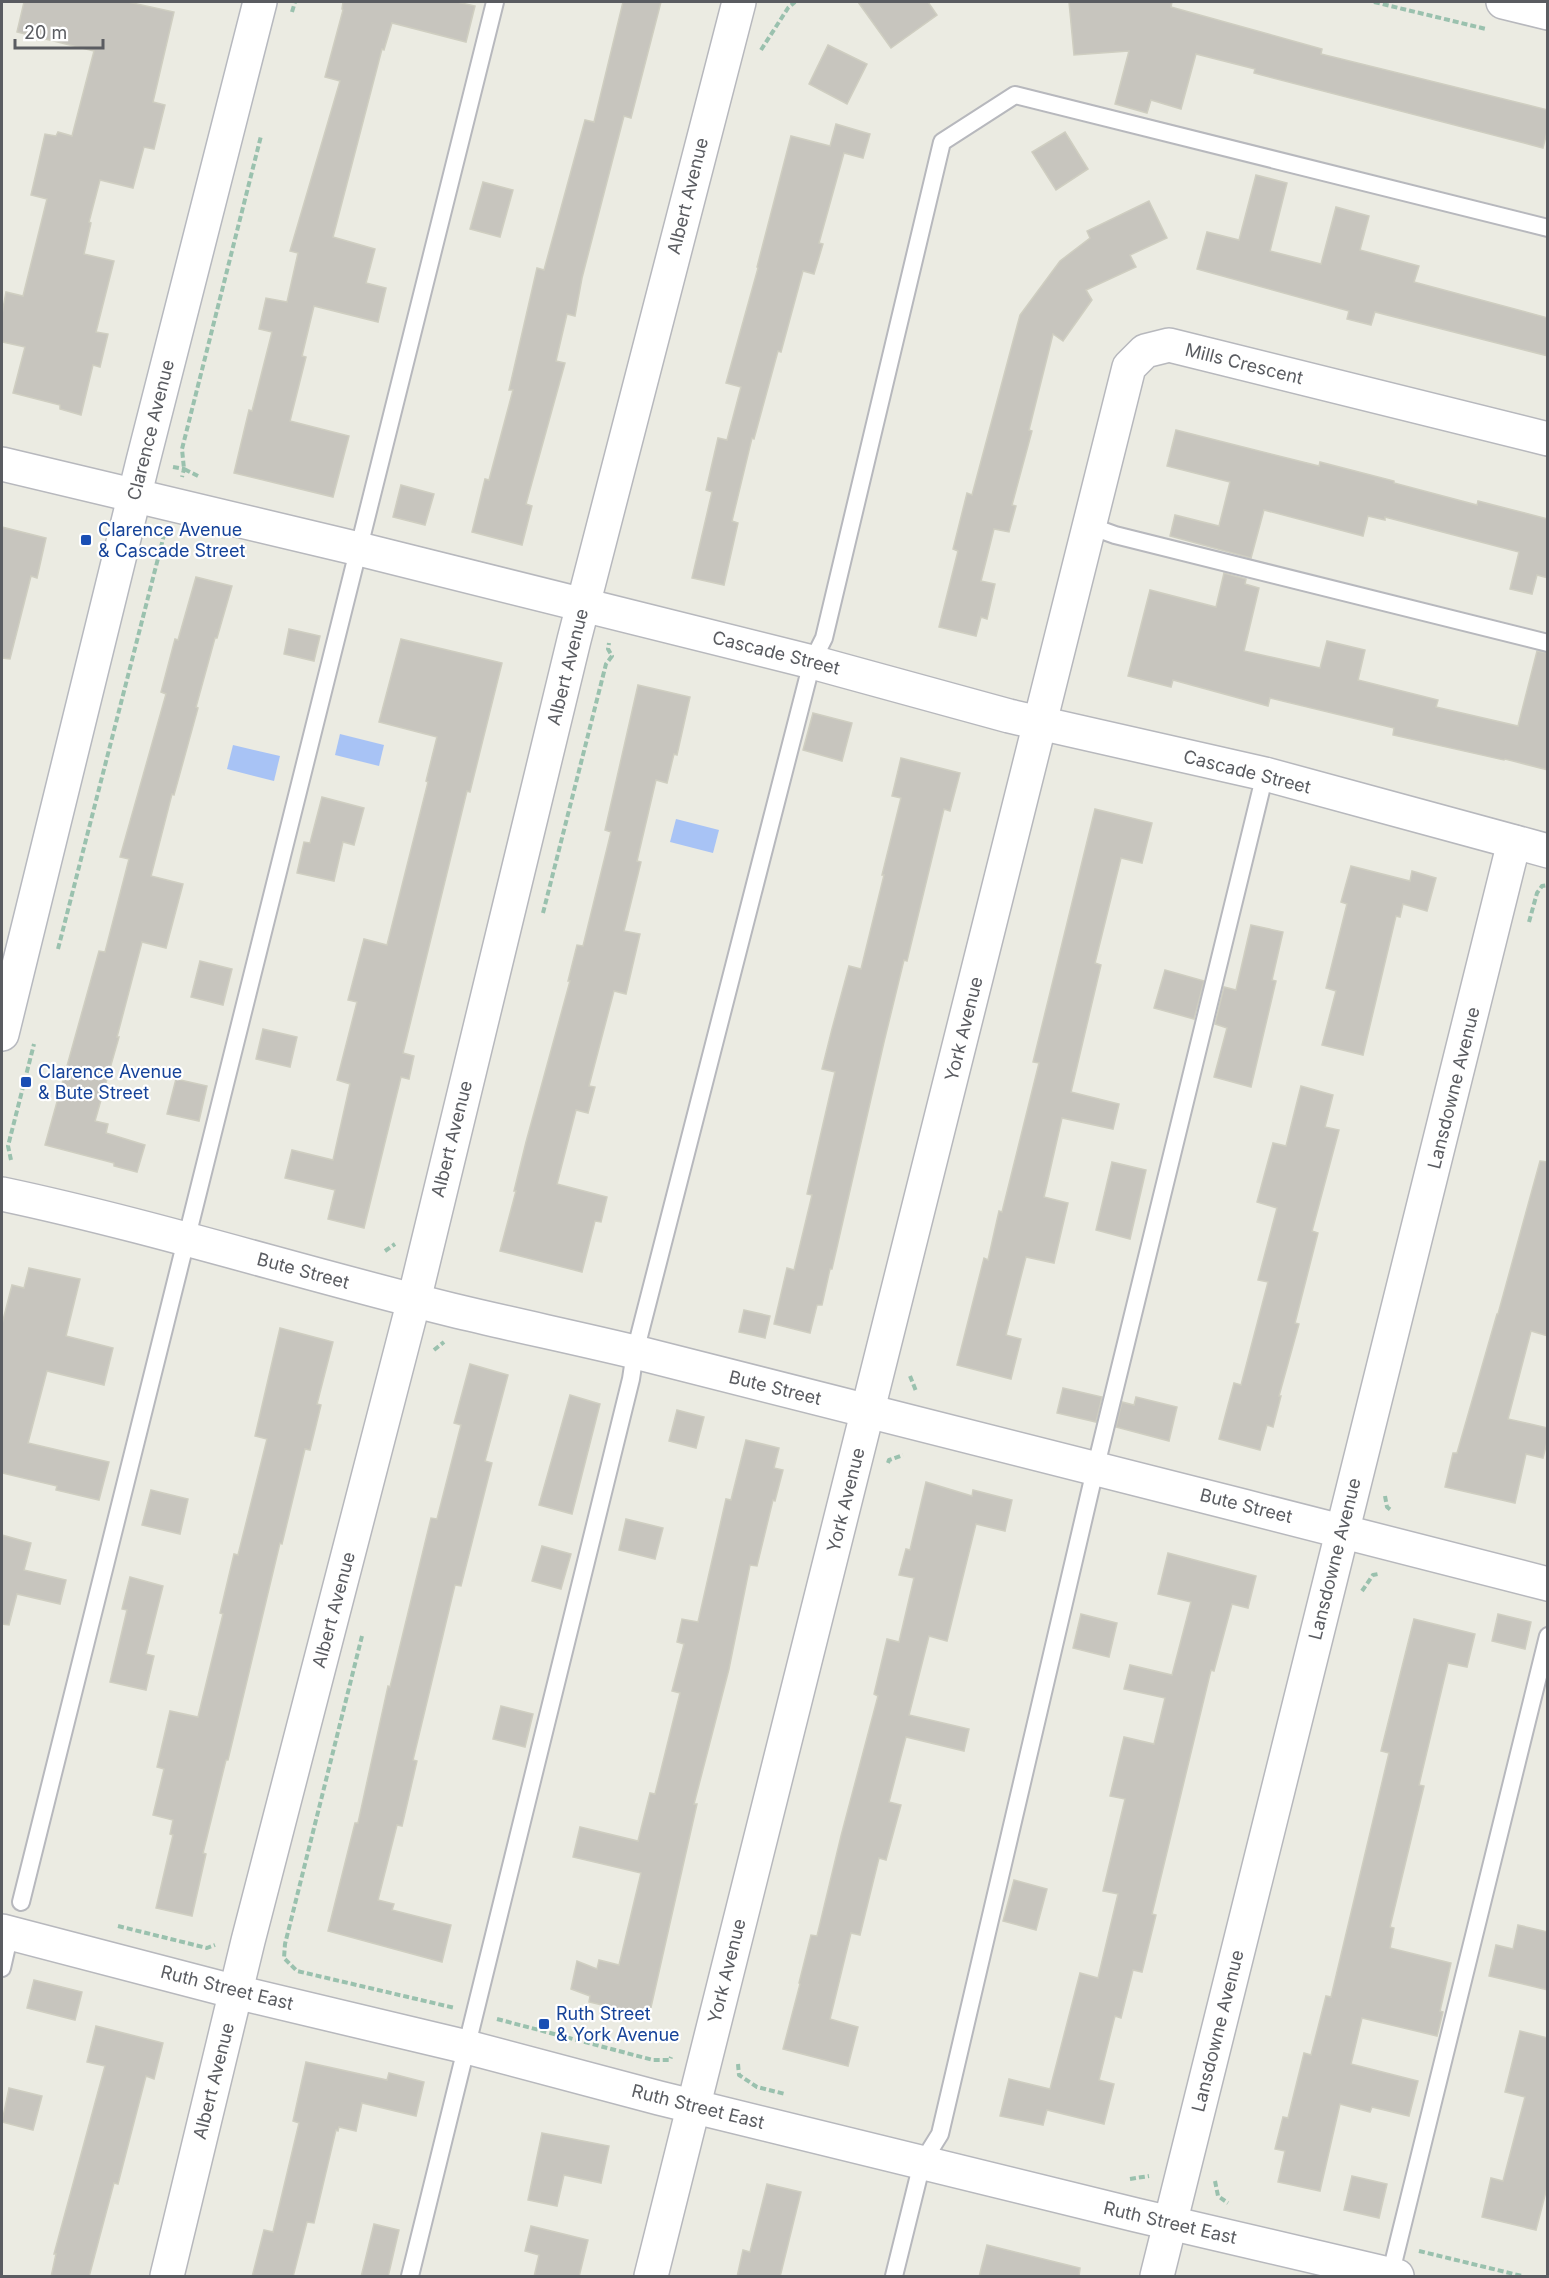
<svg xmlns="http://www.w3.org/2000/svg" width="1549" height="2278" viewBox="0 0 1549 2278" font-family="Inter,sans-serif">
	<rect width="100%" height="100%" fill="#ebebe2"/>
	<g fill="#a8c3f5">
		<path d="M340,734L384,745L379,766L335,755Z"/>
		<path d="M233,745L280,756L274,781L227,769Z"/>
		<path d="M676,819L719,830L713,853L670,842Z"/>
	</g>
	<g fill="#c7c5be" stroke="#cfcec1" stroke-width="1.5">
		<path d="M24,2H128L174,12L153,102L165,105L154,149L144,147L133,188L100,180L89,222L91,223L84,254L114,261L96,332L108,334L100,367L93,365L81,415L60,409V405L13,393L25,347L2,342V314L6,292L23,296L47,199L31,195L45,134L56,136L58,132L72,136L94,51L17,32Z"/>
		<path d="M343,2H457L475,6L466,42L392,23L384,50L382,49L333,237L375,249L366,283L386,288L378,322L314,306L302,356L306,357L290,421L349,436L333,497L234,473L249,410L252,411L272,332L259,329L266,298L287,302L298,253L290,251L340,81L325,77L343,10L342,9Z"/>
		<path d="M623,2H661L631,118L624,116L582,278L575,316L567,314L556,361L565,363L526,504L532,506L522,545L472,532L485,479L489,480L513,390H509L537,268L544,270L585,120L594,122Z"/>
		<path d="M858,2H928L937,15L891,48Z"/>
		<path d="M1069,2H1172L1171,7L1322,49L1321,54L1548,110V128L1543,148L1254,73L1255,69L1196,54L1181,109L1151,100L1147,113L1115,104L1129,51L1074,55Z"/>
		<path d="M828,45L867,64L847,104L809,84Z"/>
		<path d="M836,124L870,134L863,158L844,153L819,243L823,244L814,274L803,271L781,352L778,351L754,439L752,438L732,521L738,523L724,585L692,578L712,492L706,490L718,438L727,440L741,387L726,383L758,268L757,267L791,136L830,146Z"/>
		<path d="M1065,132L1088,169L1056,190L1032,152Z"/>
		<path d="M1256,175L1287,183L1270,251L1321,264L1336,207L1369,216L1360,250L1419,266L1414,282L1548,318V356L1375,312L1371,325L1347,319L1349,311L1197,269L1207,232L1239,240Z"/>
		<path d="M483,182L513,190L500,237L470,229Z"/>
		<path d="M1149,201L1167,238L1130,255L1136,267L1086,290L1092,300L1063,341L1053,334L1029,430L1032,431L1012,505L1016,506L1009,532L994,529L981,581L995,584L987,619L981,617L976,636L939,627L958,551L953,549L967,493L972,495L1020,315L1060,261L1090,238L1087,231Z"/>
		<path d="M1176,430L1319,466L1320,462L1394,481V483L1477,505L1478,501L1548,519V578L1537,575L1532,594L1510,589L1519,552L1385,517V520L1368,516L1363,536L1264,510L1251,558L1170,536L1175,515L1219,526L1230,482L1167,466Z"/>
		<path d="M401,485L434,494L425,525L393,517Z"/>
		<path d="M2,527L46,538L37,578L31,576L10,659L2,658Z"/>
		<path d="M1224,573L1246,579L1245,584L1259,588L1244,651L1320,668L1327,641L1365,650L1358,680L1438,700L1436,707L1518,726L1537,651L1548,653V770L1505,759L1504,760L1393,735L1394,728L1270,698L1268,706L1173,680L1171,687L1128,676L1150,590L1216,607Z"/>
		<path d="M196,577L232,586L217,638H215L196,707L198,708L174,795L172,794L151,876L183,884L166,948L142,942L117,1037H119L95,1121L108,1124L106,1133L145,1145L137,1172L114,1166V1163L45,1145L99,951L105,952L129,859L120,857L166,694L161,692L175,639L178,640Z"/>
		<path d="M289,629L320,636L314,661L284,654Z"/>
		<path d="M401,639L502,663L470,792L467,791L403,1053L414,1056L409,1079L401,1077L364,1228L328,1219L335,1190L285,1178L292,1150L333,1160L350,1084L337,1080L357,1002L348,1000L364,939L387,945L428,782L426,781L437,737L379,722Z"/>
		<path d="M638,685L690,697L677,755L674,754L667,783L656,780L637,861L641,862L624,931L640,934L626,994L614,991L589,1086L595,1087L588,1113L576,1110L557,1184L607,1197L601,1222L595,1221L582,1272L500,1251L516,1191H514L526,1142L570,981H568L577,945L583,946L611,832L605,830Z"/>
		<path d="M813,713L852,723L842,761L803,750Z"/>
		<path d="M901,758L960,773L950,811L944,809L907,961L904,960L884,1042L832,1269H830L822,1305H817L810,1333L774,1324L787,1268L794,1270L812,1195L807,1194L835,1072L822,1069L832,1029L849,966L861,969L884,875H882L901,798L892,796Z"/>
		<path d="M322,797L364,808L354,845L343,842L334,881L297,873L304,842L310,843Z"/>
		<path d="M1095,809L1152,823L1142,863L1121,858L1095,963L1101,965L1071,1092L1119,1104L1113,1129L1062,1118L1044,1197L1068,1203L1054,1263L1026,1257L1006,1335L1021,1339L1011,1379L957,1365L984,1258L988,1260L999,1211L1002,1212L1039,1063L1033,1062Z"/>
		<path d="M1351,866L1410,881L1412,871L1436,878L1427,911L1403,904L1400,917L1396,916L1363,1055L1322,1045L1336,991L1326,988L1347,904L1341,902Z"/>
		<path d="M1251,925L1283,932L1272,980L1276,981L1251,1087L1214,1077L1227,1028L1215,1024L1224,987L1236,990Z"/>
		<path d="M200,961L232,969L223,1005L191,997Z"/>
		<path d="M1165,970L1204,981L1194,1019L1154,1008Z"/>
		<path d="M263,1029L297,1037L290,1067L256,1059Z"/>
		<path d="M176,1079L207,1086L199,1121L167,1114Z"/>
		<path d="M1301,1086L1333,1095L1325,1127L1339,1130L1312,1231L1318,1233L1295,1323L1299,1324L1279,1396H1281L1273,1427L1267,1425L1260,1450L1219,1439L1234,1383L1241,1385L1268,1282L1258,1280L1277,1208L1257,1202L1273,1143L1286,1146Z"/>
		<path d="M1540,1161L1548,1162V1336L1531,1331L1508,1419L1548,1428V1438L1543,1458L1526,1454L1515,1503L1445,1487L1453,1453H1457L1497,1314H1498Z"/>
		<path d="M1112,1162L1146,1170L1130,1239L1096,1230Z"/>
		<path d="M29,1268L80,1279L66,1336L113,1348L104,1385L47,1371L28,1443L109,1462L99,1500L56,1490L57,1486L2,1473V1324L12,1285L24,1288Z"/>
		<path d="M744,1310L770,1316L765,1338L739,1332Z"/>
		<path d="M280,1328L333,1342L317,1404L321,1405L310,1450L305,1449L282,1544L280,1543L228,1760H226L203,1853L206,1854L192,1916L156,1908L173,1835L170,1834L173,1820L153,1815L164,1769L157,1767L170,1711L198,1717L223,1614L220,1613L234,1554L238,1555L267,1439L255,1436Z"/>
		<path d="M470,1364L508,1375L485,1461L492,1463L461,1586L455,1585L413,1760L417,1761L402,1826L397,1825L378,1900L394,1904L392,1910L451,1925L442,1962L328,1931L355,1823H358L388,1686L390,1687L431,1518L437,1519L461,1425L454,1423Z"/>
		<path d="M1063,1388L1102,1397L1096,1422L1057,1413Z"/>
		<path d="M570,1395L600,1404L572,1514L539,1505Z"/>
		<path d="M1136,1397L1177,1407L1169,1441L1116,1427L1122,1402L1134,1405Z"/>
		<path d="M677,1410L704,1417L696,1448L669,1441Z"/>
		<path d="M746,1440L779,1448L774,1468L783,1470L775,1501L773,1500L757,1566L750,1565L729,1669L694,1804H697L649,2016L589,2002L590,1996L571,1989L577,1961L597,1969L599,1960L619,1965L641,1873L573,1857L580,1827L638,1841L650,1793L655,1794L680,1693L672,1691L684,1644L677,1642L682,1619L698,1622L726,1499L731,1500Z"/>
		<path d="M926,1482L972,1496L973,1490L1012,1500L1005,1531L976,1524L947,1641L929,1636L909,1715L969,1729L964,1751L906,1737L889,1802L901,1805L886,1860L879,1858L860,1935L851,1933L830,2019L858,2027L848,2066L783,2049L800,1984L799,1983L811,1935L817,1936L841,1836L878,1696L874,1694L887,1639L899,1642L914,1578L899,1575L906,1549L910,1550Z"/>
		<path d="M151,1490L188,1499L180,1534L142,1525Z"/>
		<path d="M626,1519L663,1528L655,1559L619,1550Z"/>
		<path d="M2,1535L31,1543L24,1570L66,1580L60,1604L17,1594L9,1625L2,1624Z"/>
		<path d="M542,1546L571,1554L561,1589L532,1581Z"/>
		<path d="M1168,1553L1256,1576L1248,1608L1232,1604L1214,1671L1211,1670L1152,1914L1156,1915L1142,1972L1133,1970L1121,2018L1115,2016L1099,2080L1114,2084L1104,2124L1047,2110L1043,2125L1000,2116L1009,2079L1050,2089L1080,1973L1098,1978L1118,1894L1103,1891L1125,1799L1110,1796L1124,1737L1154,1744L1165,1698L1124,1689L1130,1665L1172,1675L1191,1602L1158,1594Z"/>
		<path d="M130,1577L163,1586L146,1654L154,1656L146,1690L110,1682L127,1610L122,1609Z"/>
		<path d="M1081,1614L1117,1623L1109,1657L1073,1648Z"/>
		<path d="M1498,1614L1531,1622L1525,1649L1492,1641Z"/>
		<path d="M1414,1619L1475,1634L1467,1667L1448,1663L1419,1785L1424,1786L1390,1927L1394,1928L1390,1948L1451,1963L1440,2011L1443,2012L1437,2036L1362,2018L1351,2064L1418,2081L1409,2116L1372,2107L1370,2112L1340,2104L1320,2191L1278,2182L1285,2151L1275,2149L1283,2117L1288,2118L1304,2053L1311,2055L1326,1996L1331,1997L1389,1753L1381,1751Z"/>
		<path d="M501,1706L533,1714L525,1747L493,1739Z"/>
		<path d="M1014,1880L1047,1889L1036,1930L1003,1921Z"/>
		<path d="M1518,1925L1548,1932V1990L1489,1976L1496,1945L1513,1949Z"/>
		<path d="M34,1980L82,1992L75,2020L27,2008Z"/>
		<path d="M96,2026L163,2043L154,2079L146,2076L118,2184L114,2183L89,2277H51L56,2254H54L105,2066L87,2062Z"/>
		<path d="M1520,2031L1548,2038V2184L1536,2230L1482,2217L1491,2178L1503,2181L1525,2097L1505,2092Z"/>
		<path d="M306,2062L387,2080L389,2073L424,2082L416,2116L362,2103L356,2131L339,2127L338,2131L336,2130L314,2223L307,2222L293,2277H252L264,2230L273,2232L299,2123L293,2121Z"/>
		<path d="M9,2088L42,2096L33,2130L2,2122Z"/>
		<path d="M542,2133L609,2146L601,2183L564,2175L557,2206L528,2200Z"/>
		<path d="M1352,2176L1387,2184L1379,2218L1344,2210Z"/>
		<path d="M767,2184L801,2192L780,2277H737L743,2250L750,2252Z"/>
		<path d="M374,2224L399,2230L388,2277H361Z"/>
		<path d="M531,2226L588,2240L579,2277H534L539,2255L525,2251Z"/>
		<path d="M987,2245L1080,2268L1079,2277H979Z"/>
	</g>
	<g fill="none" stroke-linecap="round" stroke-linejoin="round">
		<g stroke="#b7b8bd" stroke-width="20">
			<g id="service">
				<path d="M1090,526L1115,535L1548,643"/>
				<path d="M21,1902L495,2"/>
				<path d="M2,1968L10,1933"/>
				<path d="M410,2276L631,1379L635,1352L812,662L824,638L942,142L1015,95L1548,228"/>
				<path d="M894,2276L922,2163L940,2134L1095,1470L1265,774"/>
				<path d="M1390,2276L1548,1636"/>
			</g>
		</g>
		<g stroke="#b7b8bd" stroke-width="36">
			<g id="minor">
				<path d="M2,464L359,549L812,662L1009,716L1265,774L1548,851"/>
				<path d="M2,1194C153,1226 301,1273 452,1310C514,1325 577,1338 639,1353C942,1428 1245,1507 1548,1584"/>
				<path d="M167,2276L248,1941L414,1300L574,640L739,2"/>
				<path d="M651,2276L1129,367L1145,351L1169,345L1548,439"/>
				<path d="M1157,2276L1514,842"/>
			</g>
		</g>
		<g stroke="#b7b8bd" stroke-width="36">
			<g id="tertiary">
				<path d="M1503,2L1548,13"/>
				<path d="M2,1931L236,1992L467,2047L659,2098L1136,2215L1397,2276"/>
			</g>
		</g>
		<g stroke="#b7b9bf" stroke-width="36">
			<path id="secondary" d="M2,1034L143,461L260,2"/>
		</g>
		<g stroke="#9ac1ae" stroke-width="4" stroke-dasharray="6 3" stroke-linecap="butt">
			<path d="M1374,2L1486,29"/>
			<path d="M292,12L295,2"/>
			<path d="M761,50L788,8L795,2"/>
			<path d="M173,467L184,469L182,477"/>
			<path d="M198,476L184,469L182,449L261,136"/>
			<path d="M543,913L606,664L612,656L608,649L609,643"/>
			<path d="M1529,922L1537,893L1542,886L1548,885"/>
			<path d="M58,949L164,535"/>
			<path d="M11,1160L8,1146L34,1044"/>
			<path d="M385,1251L395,1244"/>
			<path d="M434,1350L444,1342"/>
			<path d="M910,1376L916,1391"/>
			<path d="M888,1463L889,1460L903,1455"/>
			<path d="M1385,1496L1387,1507L1391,1510"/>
			<path d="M1362,1591L1373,1575L1378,1574"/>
			<path d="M362,1636L285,1944L284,1958L297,1971L455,2008"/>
			<path d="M118,1926L207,1948L215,1945"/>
			<path d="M497,2019L653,2060H670L671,2057"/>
			<path d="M738,2064L739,2075L757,2087L785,2094"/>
			<path d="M1130,2179L1149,2176"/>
			<path d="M1215,2181L1218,2196L1228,2203"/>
			<path d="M1419,2251L1522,2276"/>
		</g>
		<use href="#service" stroke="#fff" stroke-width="16"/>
		<use href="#minor" stroke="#fff" stroke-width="33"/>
		<use href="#tertiary" stroke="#fff" stroke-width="33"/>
		<use href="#secondary" stroke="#fff" stroke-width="33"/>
	</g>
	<g fill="#1a4fb4" stroke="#fff" stroke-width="2">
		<rect x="80" y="534" width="12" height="12" rx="3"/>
		<rect x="20" y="1076" width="12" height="12" rx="3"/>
		<rect x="538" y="2018" width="12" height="12" rx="3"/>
	</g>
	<g text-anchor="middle" stroke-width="4.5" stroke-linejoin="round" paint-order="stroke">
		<g font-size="18" fill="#5a5c61" stroke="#fff">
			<text transform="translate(688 196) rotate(-76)" y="6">Albert Avenue</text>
			<text transform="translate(1244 364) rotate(14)" y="6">Mills Crescent</text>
			<text transform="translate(151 430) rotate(-76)" y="6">Clarence Avenue</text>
			<text transform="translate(776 653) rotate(14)" y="6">Cascade Street</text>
			<text transform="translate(568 667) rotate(-76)" y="6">Albert Avenue</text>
			<text transform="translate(1247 772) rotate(14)" y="6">Cascade Street</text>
			<text transform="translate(964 1029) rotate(-76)" y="6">York Avenue</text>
			<text transform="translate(1454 1088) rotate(-76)" y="6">Lansdowne Avenue</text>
			<text transform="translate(452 1139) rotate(-76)" y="6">Albert Avenue</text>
			<text transform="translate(303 1271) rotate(15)" y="6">Bute Street</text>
			<text transform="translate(775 1388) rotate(14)" y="6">Bute Street</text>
			<text transform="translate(846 1500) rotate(-76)" y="6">York Avenue</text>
			<text transform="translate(1246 1506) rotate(14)" y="6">Bute Street</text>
			<text transform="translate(1335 1559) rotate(-76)" y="6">Lansdowne Avenue</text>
			<text transform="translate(334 1610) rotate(-75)" y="6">Albert Avenue</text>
			<text transform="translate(727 1971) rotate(-76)" y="6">York Avenue</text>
			<text transform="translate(227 1988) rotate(14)" y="6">Ruth Street East</text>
			<text transform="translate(1218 2031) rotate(-76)" y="6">Lansdowne Avenue</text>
			<text transform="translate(214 2081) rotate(-76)" y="6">Albert Avenue</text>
			<text transform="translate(698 2107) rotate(14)" y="6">Ruth Street East</text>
			<text transform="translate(1170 2223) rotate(13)" y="6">Ruth Street East</text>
		</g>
		<g font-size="18" fill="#164399" stroke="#fff" text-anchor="start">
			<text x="98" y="536">Clarence Avenue<tspan x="98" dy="21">&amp; Cascade Street</tspan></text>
			<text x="38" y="1078">Clarence Avenue<tspan x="38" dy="21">&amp; Bute Street</tspan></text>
			<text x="556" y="2020">Ruth Street<tspan x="556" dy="21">&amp; York Avenue</tspan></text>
		</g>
	</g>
	<rect width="1549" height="2278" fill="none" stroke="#5a5c61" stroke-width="6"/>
	<path d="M15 39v9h88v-9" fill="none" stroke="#5a5c61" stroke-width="3"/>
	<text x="24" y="39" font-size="18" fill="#5a5c61" stroke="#ffffff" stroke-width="4.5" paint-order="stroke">20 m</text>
</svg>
